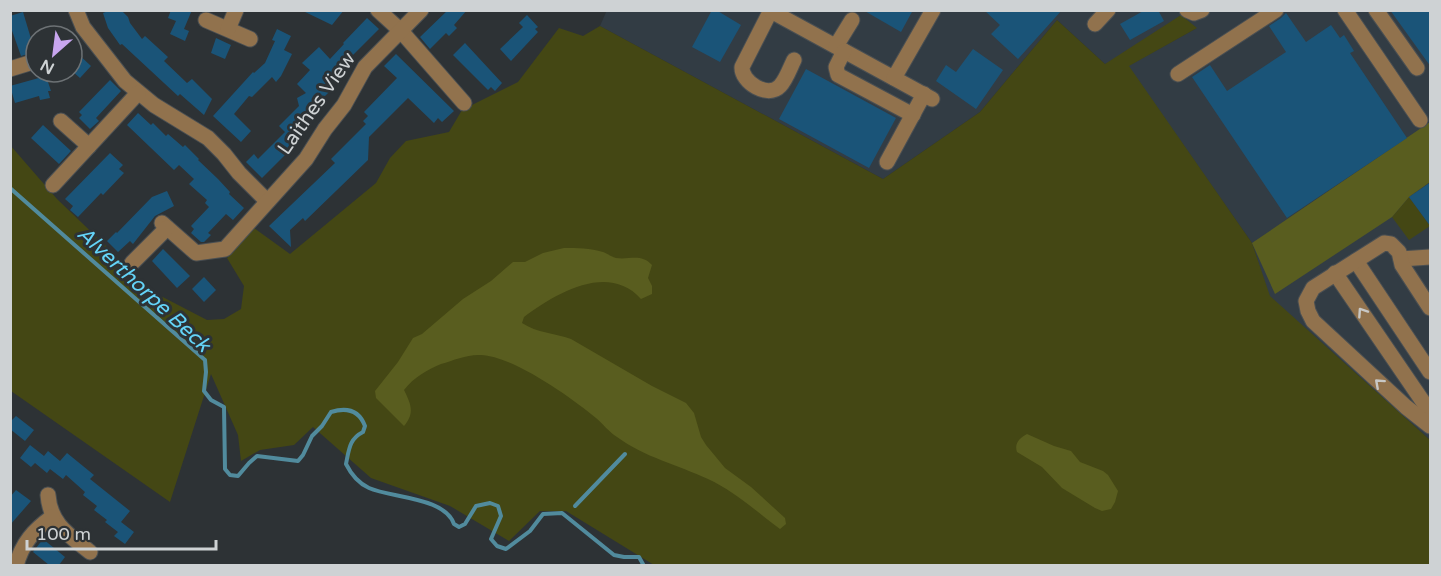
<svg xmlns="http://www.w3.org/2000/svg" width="1441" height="576" viewBox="0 0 1441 576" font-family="'Varela Round',sans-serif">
	<rect width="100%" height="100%" fill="#2d3235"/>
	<path fill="#323c44" d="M607,10L1430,11V440L1269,296L1252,243L1128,66L1197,28L1105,64L1057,20L980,112L883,179L600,26Z"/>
	<g fill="#444714">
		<path d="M1181,15L1197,28L1129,66L1252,243L1270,296L1430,440V565H654L566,511H540L509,541L450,506L371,478L313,427L294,445L260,450L241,461L238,435L211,374L170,502L11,391L10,145L57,199L155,293L207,320L224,319L241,309L244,286L227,258L254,228L290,254L376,183L390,158L406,141L449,132L462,110L518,82L559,28L583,36L600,26L883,179L980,112L1057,20L1105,64Z"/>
		<path d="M1409,197L1430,226L1409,240L1392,217Z"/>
	</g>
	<g fill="#595d1f">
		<path d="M1430,122V182L1409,197L1392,217L1275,294L1252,243Z"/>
		<path d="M564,248C577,248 590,248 603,252C607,253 611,257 616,258C630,260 641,253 652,265L648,278L652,286V294L641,299C608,262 555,294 524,317L522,323C537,333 555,333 571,339L652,386L686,403L694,413L701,437L706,445L725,468L751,487L785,518L786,524L780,529C757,512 734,491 708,479C678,465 644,457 617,437C609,432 603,424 596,418C572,398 513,356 481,355C468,354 454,360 441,364C427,370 414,377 404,390C411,404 415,413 404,426L376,398L375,391L398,362L413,338L422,334L463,299L491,281L513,262H525L543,253Z"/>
		<path d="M1027,434L1054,446L1071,451L1080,462L1103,471L1108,475L1118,491L1115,502L1111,509L1102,511L1095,508L1062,488L1042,467L1017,452C1014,443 1020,438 1027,434Z"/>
	</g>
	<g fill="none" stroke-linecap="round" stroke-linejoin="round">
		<g stroke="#518b9d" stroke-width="4">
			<path d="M10,188L205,360L206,372L204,391L211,400L224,407L225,469L230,475L238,476L249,463L257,456L298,461L303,455L312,436L322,426L331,412C347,407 359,410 365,426L363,432C349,439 349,450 346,464C351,474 358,483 369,488C391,498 445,497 454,524L459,527L465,524L476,506L490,503L498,506L501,516L491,539L497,546L506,549L530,531L543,514L562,513L614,555L624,557H639L644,566"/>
			<path d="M575,506L625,454"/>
		</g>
	</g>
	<g fill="#1a5478">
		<path d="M111,10H121L128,17L130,23L142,39L145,36L168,57L164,61L187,83L192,79L212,99L204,115L180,94L178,96L122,44L120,45L108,28L103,13Z"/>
		<path d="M171,10H192L184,29L189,31L185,41L170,34L176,21L168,18Z"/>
		<path d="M301,10H344L332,25Z"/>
		<path d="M448,10H467L454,25L457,28L449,36L446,33L430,49L420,37Z"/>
		<path d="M712,10H716L741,25L720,62L692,47Z"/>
		<path d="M863,10H913L901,32Z"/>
		<path d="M984,10H1062L1018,59L991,34L1000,25Z"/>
		<path d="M1145,10H1158L1164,21L1130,40L1120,24Z"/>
		<path d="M1390,10H1431V67Z"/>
		<path d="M23,12L35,52L21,56L10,25V16Z"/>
		<path d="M1286,13L1306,42L1331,25L1340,38L1344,35L1354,51L1350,53L1407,138L1287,218L1192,77L1210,65L1227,91L1286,52L1269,26L1281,18Z"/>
		<path d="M527,15L538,27L535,29L538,32L511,61L500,49L523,27L519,23Z"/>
		<path d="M367,18L379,29L350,58L353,60L329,84L333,88L320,101L325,106L305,127L307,129L288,148L290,150L262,178L246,162L254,154L258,159L285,132L279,126L299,106L297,98L306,93L297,84L310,70L302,63L319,47L330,59L344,44L343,43Z"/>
		<path d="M277,29L291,36L284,50L292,54L281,76L276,82L272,77L252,97L249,96L234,114L251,131L241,142L213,116L253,72L254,73L265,63L275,41L272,40Z"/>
		<path d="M216,38L231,45L225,59L211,53Z"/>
		<path d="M465,43L502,83L495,91L491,87L488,90L453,55Z"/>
		<path d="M973,49L1003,70L976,109L936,81L946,65L956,72Z"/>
		<path d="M77,53L91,66L80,78L72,71V59Z"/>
		<path d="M396,54L454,111L442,122L438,118L434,123L408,98L369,137L368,160L305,221L303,218L290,230L291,247L269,226L335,163L331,159L366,124L363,121L368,116L364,112L397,78L384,66Z"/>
		<path d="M806,69L896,118L869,168L779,119Z"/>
		<path d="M46,76L51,91H48L50,98L40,100L39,96L15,103L10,86Z"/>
		<path d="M110,80L121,91L96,118L99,121L90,129L79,118L82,115L79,112Z"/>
		<path d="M138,113L151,125L153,123L166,136L168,134L183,147L185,145L199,159L198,160L218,179L230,192L229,194L244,208L233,220L226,214L208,233L211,235L204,242H201L191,233L194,229L191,226L209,207L205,203L207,200L189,184L194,179L179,165L174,170L127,125Z"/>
		<path d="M43,125L71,151L59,164L31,138Z"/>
		<path d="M110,153L123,165L119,169L124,173L103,195L101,193L78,217L70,210L73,206L65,199Z"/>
		<path d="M1431,182V227L1409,197Z"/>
		<path d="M167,191L174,206L155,216L133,244L130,241L118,252L107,241L116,232L117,233L152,197Z"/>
		<path d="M163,249L190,276L177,288L152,261Z"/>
		<path d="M204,277L216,290L204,302L192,289Z"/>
		<path d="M16,416L34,430L25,441L10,429V422Z"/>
		<path d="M30,445L44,456L48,451L60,461L67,453L94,475L90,479L130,511L121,522L134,532L125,544L114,536L118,532L105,522L107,520L94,510L97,506L83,495L85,492L66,475L63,479L50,469L47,473L35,463L31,467L20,458Z"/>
		<path d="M16,490L31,501L10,525V497Z"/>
		<path d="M43,539L65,557L59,565H49L33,552Z"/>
	</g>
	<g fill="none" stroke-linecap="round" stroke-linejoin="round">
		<g stroke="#4a4f52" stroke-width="17">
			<g id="minor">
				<path d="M76,10L83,27L125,81L154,105L208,138L224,154L239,173L267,201"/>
				<path d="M378,10L401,31L464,103"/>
				<path d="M771,10L742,67C741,82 768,99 780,86C786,80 790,68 794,60"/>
				<path d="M1187,10L1194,13L1202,10"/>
				<path d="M1345,10L1420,120"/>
				<path d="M1376,10L1417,68"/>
				<path d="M771,11L932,99"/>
				<path d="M206,20L250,39"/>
				<path d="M1095,24L1108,10"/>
				<path d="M228,29L236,10"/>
				<path d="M836,46L852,20"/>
				<path d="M844,51L836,67L838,75L913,115"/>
				<path d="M10,69L36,61"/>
				<path d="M1178,74L1276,10"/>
				<path d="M894,78L933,10"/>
				<path d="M61,121L89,146"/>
				<path d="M887,162L924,94"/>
				<path d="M53,185L138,93"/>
				<path d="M162,223L196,253L225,249L306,159L325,129L344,105L365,67L421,10"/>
				<path d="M1401,259L1430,257"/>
				<path d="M1356,261L1430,372"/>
				<path d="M132,263L167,228"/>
				<path d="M1335,273L1430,412"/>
				<path d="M1430,308L1402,265L1399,252L1391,244L1384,243L1313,288L1306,301L1308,311L1313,321L1406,407L1430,426"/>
				<path d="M48,495C50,524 69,535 90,552"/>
				<path d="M16,566C22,543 34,530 52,517"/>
			</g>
		</g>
		<use href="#minor" stroke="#91724d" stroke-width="15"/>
	</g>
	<defs><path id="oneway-chevron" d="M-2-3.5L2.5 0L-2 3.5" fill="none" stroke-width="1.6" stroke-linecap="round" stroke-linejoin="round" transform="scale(1.5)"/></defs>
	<g stroke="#c8c8c6">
		<use href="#oneway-chevron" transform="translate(1362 312) rotate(-124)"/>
		<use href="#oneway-chevron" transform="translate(1379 383) rotate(-138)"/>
	</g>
	<g text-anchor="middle" stroke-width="6" stroke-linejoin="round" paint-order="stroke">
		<g font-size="20" fill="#ced2d4" stroke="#2d3235">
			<text transform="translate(316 103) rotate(-55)" y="7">Laithes View</text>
		</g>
		<g font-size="21" font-style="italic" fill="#64d4f8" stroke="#2d3235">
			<text transform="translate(144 289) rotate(43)" y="7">Alverthorpe Beck</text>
		</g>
	</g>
	<rect width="1441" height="576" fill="none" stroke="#ced2d4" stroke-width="24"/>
	<g transform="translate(54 54) rotate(208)"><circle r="28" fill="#2d3235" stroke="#6d7275" stroke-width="1.5"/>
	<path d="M0-4.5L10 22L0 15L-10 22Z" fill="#c8a6ef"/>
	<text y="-9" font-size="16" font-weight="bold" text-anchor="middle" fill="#ced2d4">N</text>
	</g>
	<path d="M27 540v9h189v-9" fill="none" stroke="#ced2d4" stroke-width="3"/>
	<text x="36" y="540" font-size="18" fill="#ced2d4" stroke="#2d3235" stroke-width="4.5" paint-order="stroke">100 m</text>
</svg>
